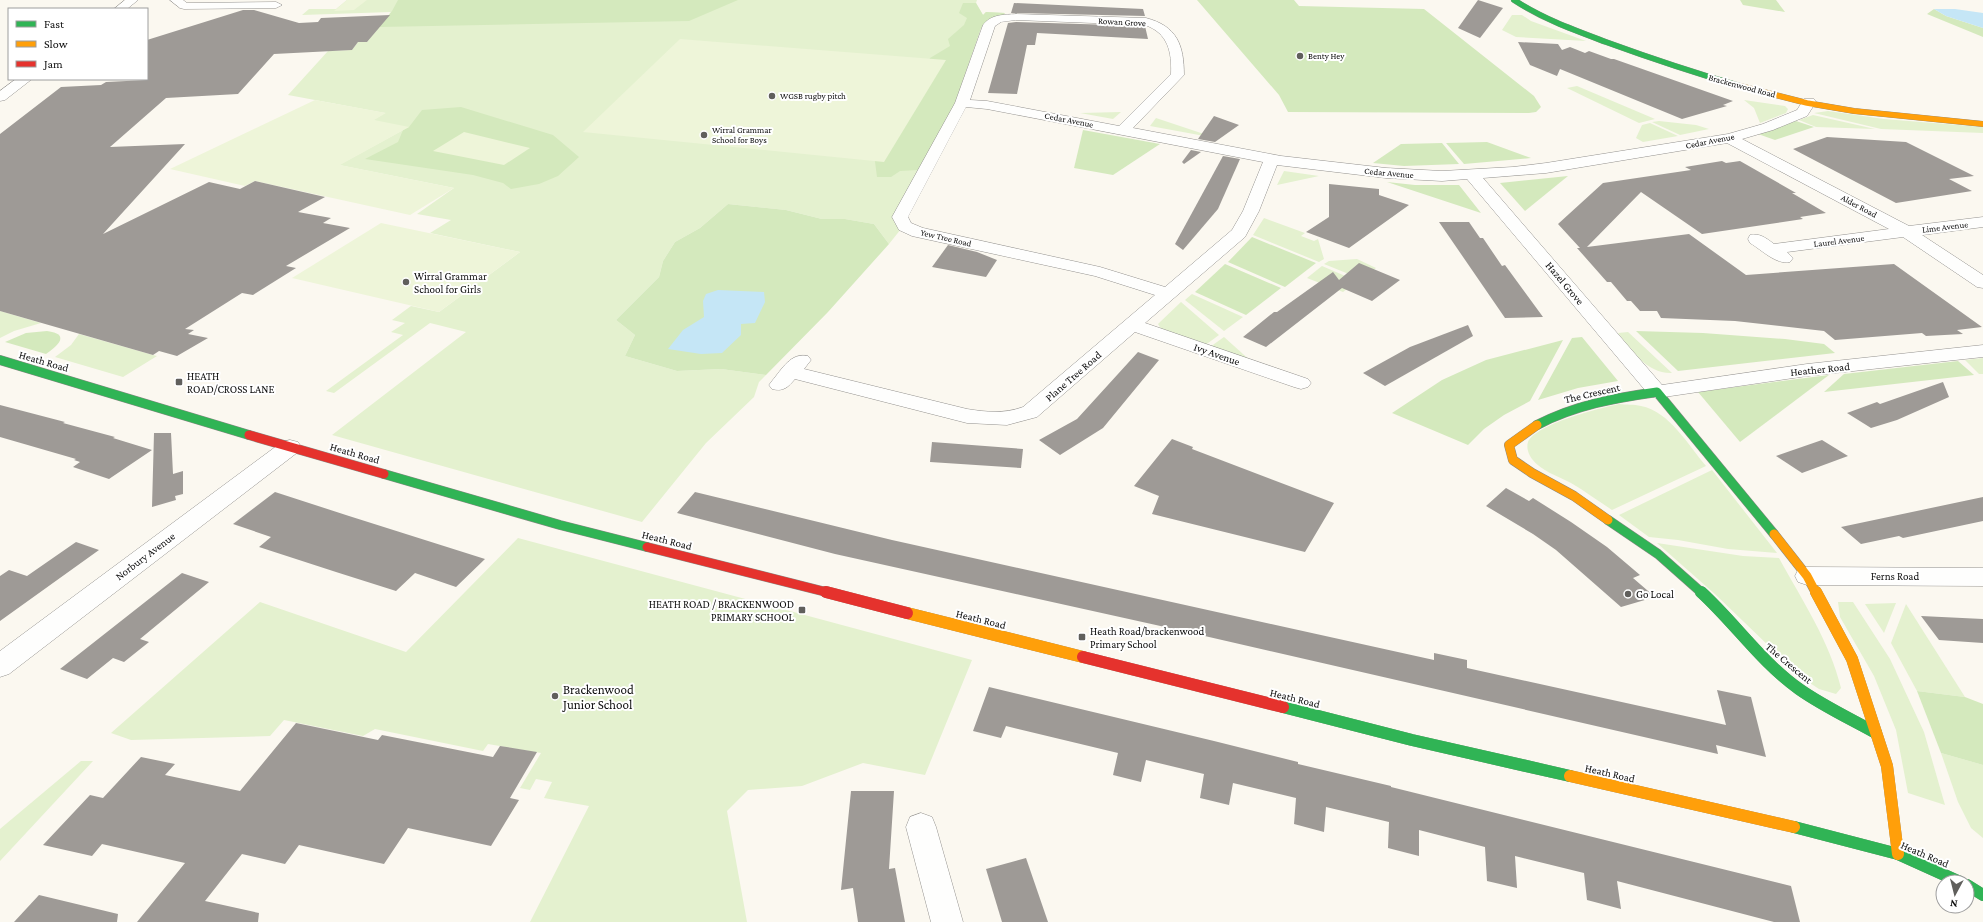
<svg xmlns="http://www.w3.org/2000/svg" width="1983" height="922" viewBox="0 0 1983 922" font-family="'Crimson Pro',serif">
	<rect width="100%" height="100%" fill="#fbf8f0"/>
	<g fill="#e4f1cf">
		<path d="M347,0H977L976,3L983,15L986,12L1005,13L988,21L981,28L955,103L894,214V222L901,229L889,244L874,224L845,219H822L786,210L728,204L700,228L675,242L663,261L659,277L616,320L635,335L625,356L677,371L721,369L766,375L759,382L754,397L706,443L642,522L332,435L466,332L430,323L334,393L326,391L403,335L391,332L405,323L392,320L411,306L439,312L520,252L430,233L451,220L417,214L454,188L339,165L403,130L373,120L385,113L288,95L328,51L352,50L358,42H367L391,12L302,15L309,9H336Z"/>
		<path d="M1512,15H1522L1531,21L1586,41L1516,37L1502,30Z"/>
		<path d="M1577,86L1655,119L1639,123L1567,88Z"/>
		<path d="M1744,100L1785,106L1788,109L1786,113L1760,123L1754,108Z"/>
		<path d="M1828,111L1884,119L1983,127V133L1881,129L1814,113Z"/>
		<path d="M1121,112L1113,119L1080,113Z"/>
		<path d="M1813,115L1875,129L1816,127L1799,120Z"/>
		<path d="M1156,118L1210,136V137L1150,126Z"/>
		<path d="M1659,121L1696,125L1709,129L1680,135L1652,122Z"/>
		<path d="M1650,123L1678,136L1643,142L1636,138L1642,125Z"/>
		<path d="M1284,171L1319,176L1277,185Z"/>
		<path d="M1264,218L1305,233L1301,236L1314,241L1318,239L1324,259L1319,262L1253,235Z"/>
		<path d="M1357,259L1376,268L1361,279L1324,264L1329,261Z"/>
		<path d="M1322,266L1357,281L1343,292L1307,278Z"/>
		<path d="M1192,294L1243,317L1224,331L1185,300Z"/>
		<path d="M1181,302L1219,335L1204,346L1163,332L1158,324Z"/>
		<path d="M0,311L41,323L14,331L0,338Z"/>
		<path d="M1628,332L1672,373C1647,374 1631,350 1618,333Z"/>
		<path d="M79,334L153,355L157,356L123,377L55,357L71,345Z"/>
		<path d="M1224,337L1253,363L1210,347Z"/>
		<path d="M1983,358V374H1979L1965,360Z"/>
		<path d="M1619,404C1626,405 1634,404 1641,406C1669,411 1689,446 1706,466L1612,510C1598,501 1585,491 1571,483C1558,476 1541,471 1532,459C1529,455 1526,448 1528,442C1536,424 1600,408 1619,404Z"/>
		<path d="M1712,470L1777,553L1728,549L1678,540L1649,537L1619,515Z"/>
		<path d="M518,538L972,660L925,775L863,763L802,786L748,790L727,811L747,922H530L589,806L544,798L552,782L536,779L530,790L520,788L541,753L488,744L483,751L375,729L363,736L284,720L270,736L131,740L111,733L260,602L406,652Z"/>
		<path d="M1657,543L1743,556L1779,558C1802,600 1830,642 1841,688L1836,694L1819,689L1801,677L1716,595Z"/>
		<path d="M1838,602H1853L1890,659L1924,732L1945,805L1908,793L1896,730L1874,676L1840,617Z"/>
		<path d="M1896,603L1884,633L1865,604Z"/>
		<path d="M1906,604L1965,697L1917,691L1891,643Z"/>
		<path d="M1941,753L1983,765V838L1971,828L1958,802Z"/>
		<path d="M81,761H93L0,861V829Z"/>
	</g>
	<g fill="#d4e9bd">
		<path d="M398,0H738L689,21L379,27L392,11Z"/>
		<path d="M1197,0H1294L1299,6L1424,9L1534,96L1541,107L1536,112L1529,113L1288,112L1279,95Z"/>
		<path d="M1740,0H1776L1785,12L1743,5Z"/>
		<path d="M963,3H976L983,15L986,12L1005,13L1002,17L988,21L981,28L955,103L918,170L900,171L891,177H877L874,154L930,58L950,46L948,39L964,25L967,18L959,13Z"/>
		<path d="M1934,9L1946,16L1983,28V37L1927,14Z"/>
		<path d="M461,107L553,135L579,157L558,176L539,184L511,189L503,183L473,175L365,159L398,142L403,130L409,127L422,110Z"/>
		<path d="M1796,121L1814,127L1775,140L1758,134Z"/>
		<path d="M1083,130L1160,144L1113,175L1074,168Z"/>
		<path d="M1487,142L1531,158L1464,164L1446,143Z"/>
		<path d="M1442,143L1459,164L1404,166L1373,163L1401,144Z"/>
		<path d="M1568,176L1525,211L1500,183Z"/>
		<path d="M1387,182L1415,185H1459L1481,213Z"/>
		<path d="M728,204L786,210L822,219H845L874,224L889,244L828,312L766,375L721,369L677,371L625,356L635,335L616,320L659,277L663,261L675,242L700,228Z"/>
		<path d="M1252,237L1316,263L1285,287L1228,262Z"/>
		<path d="M1225,264L1281,288L1246,315L1195,292Z"/>
		<path d="M47,331C70,334 59,345 46,354L5,342L26,333Z"/>
		<path d="M1636,331L1703,333L1785,339L1824,344L1835,353L1678,371Z"/>
		<path d="M1582,337L1618,381L1578,388L1538,400L1572,338Z"/>
		<path d="M1563,340L1530,401L1504,415L1484,429L1468,445L1392,413L1442,380L1486,360Z"/>
		<path d="M1958,361L1974,375L1824,392L1844,374Z"/>
		<path d="M1829,375L1740,442L1698,392Z"/>
		<path d="M1917,691L1965,697L1983,704V765L1941,753Z"/>
	</g>
	<g fill="#eef5d9">
		<path d="M347,0H367L354,10L334,11Z"/>
		<path d="M680,39L946,60L884,162L583,132Z"/>
		<path d="M315,100L386,113L374,120L409,127L340,165L454,188L410,215L255,181L245,186L170,169Z"/>
		<path d="M464,132L530,148L504,165L433,151Z"/>
		<path d="M381,223L520,252L439,312L292,278Z"/>
	</g>
	<g fill="#c5e6f6">
		<path d="M1934,9H1955L1983,13V28L1946,16Z"/>
		<path d="M718,290L764,292L765,302L755,323L741,324V335L722,353L701,354L668,349L683,330L704,317L703,301L706,294Z"/>
	</g>
	<g fill="#9e9a96">
		<path d="M1478,0L1503,8L1480,38L1458,28Z"/>
		<path d="M1014,3L1143,9L1145,16L1011,13Z"/>
		<path d="M243,10H254L299,23L318,22L321,18L390,15L367,42H358L352,50L274,54L238,94L166,98L110,147L185,144L103,234L209,182L240,189L255,181L325,197L298,212L331,218L323,223L350,228L286,266L296,268L253,295L242,293L185,329L194,330L188,334L208,338L177,356L159,351L153,355L0,311V134L61,87L101,85L106,82L147,80V40Z"/>
		<path d="M1016,22L1145,26L1148,39L1037,33L1035,45H1027L1017,94L988,93L1008,23Z"/>
		<path d="M1518,42L1558,44L1562,50L1570,47L1585,53L1589,51L1611,59H1614L1733,101L1723,105L1727,106L1682,119L1560,69L1557,76L1530,65Z"/>
		<path d="M1214,116L1239,125L1215,142L1198,139Z"/>
		<path d="M1827,137L1906,142L1974,176L1949,179L1972,191L1896,203L1793,149Z"/>
		<path d="M1191,150L1201,152L1184,164L1182,162Z"/>
		<path d="M1223,156L1240,159L1218,209L1183,250L1175,244Z"/>
		<path d="M1722,161L1726,163L1740,161L1796,193H1792L1826,213L1800,217L1803,219L1702,234L1641,192L1587,247L1689,234L1746,275L1894,264L1982,327L1957,330L1963,334L1926,336L1922,333L1835,340L1824,331L1735,321L1661,318L1657,311H1640L1631,301H1627L1611,282H1607L1577,248H1580L1558,224L1603,183L1691,170L1685,167Z"/>
		<path d="M1329,184L1379,189V195L1409,205L1349,248L1306,232L1329,217Z"/>
		<path d="M1439,222H1469L1480,238H1483L1502,266L1505,265L1543,317L1505,318Z"/>
		<path d="M948,245L977,252L997,260L986,277L932,267Z"/>
		<path d="M1359,263L1400,280L1372,301L1342,288L1266,347L1243,337L1274,312H1277L1333,272L1339,280Z"/>
		<path d="M1468,325L1473,336L1385,386L1363,373L1410,347Z"/>
		<path d="M1138,352L1159,360L1103,428L1060,455L1039,440L1077,419Z"/>
		<path d="M1943,382L1949,397L1897,420L1871,428L1847,413L1877,402L1880,404Z"/>
		<path d="M0,405L65,422L63,423L115,437L113,438L152,450L109,479L73,467L80,462L74,460L76,459L0,437Z"/>
		<path d="M154,433H171L173,474L183,471V494L175,496L176,500L152,507Z"/>
		<path d="M1172,439L1193,447L1192,449L1334,503L1305,552L1152,514L1159,496L1134,486Z"/>
		<path d="M1822,440L1848,456L1802,473L1776,456Z"/>
		<path d="M932,442L1023,449L1021,468L930,462Z"/>
		<path d="M1506,488L1529,501L1533,498L1571,522L1607,547L1640,575L1633,578L1655,597L1621,607L1556,550L1533,534L1486,506Z"/>
		<path d="M275,492L349,516L485,559L456,587L415,573L396,591L336,572L259,547L271,537L233,524Z"/>
		<path d="M695,492L892,540L1434,660V653L1467,660V668L1726,725L1717,690L1751,697L1766,757L1716,745L1718,754L1183,631L835,554L677,513Z"/>
		<path d="M1983,497V521L1903,538L1899,536L1861,544L1841,527Z"/>
		<path d="M76,542L99,550L0,621V576L9,570L27,576Z"/>
		<path d="M182,573L209,582L140,639L149,642L124,662L113,658L87,679L60,669Z"/>
		<path d="M1921,616L1983,619V643L1939,640Z"/>
		<path d="M989,687L1214,741L1298,762V764L1391,786V787L1791,886L1800,922H1774L1617,881L1621,909L1587,900L1584,873L1515,856L1517,888L1487,881L1485,847L1419,830V856L1388,848L1389,822L1326,807L1324,832L1294,824L1296,798L1233,783L1229,805L1200,798L1204,774L1146,760L1141,782L1113,775L1118,753L1006,726L1001,738L973,731Z"/>
		<path d="M296,723L378,740L382,735L493,757L500,746L537,752L510,798L519,800L491,846L408,828L384,864L299,845L285,864L242,854L205,901L259,913L258,922H137L185,863L102,844L92,856L43,845L90,795L103,798L141,757L175,764L165,775L240,791Z"/>
		<path d="M851,791H894L889,869L895,868L905,922H858L853,888L841,890Z"/>
		<path d="M1026,858L1048,922H1002L986,869Z"/>
		<path d="M39,895L118,914L117,922H14Z"/>
	</g>
	<g fill="none" stroke-linecap="round" stroke-linejoin="round">
		<g stroke="#94928f" stroke-width="1">
			<g id="street">
				<path d="M125,0H138L127,9H114Z"/>
				<path d="M170,0H183L187,3L276,2L282,5L276,8L184,9L180,8Z"/>
				<path d="M1016,14L1146,18C1177,26 1184,45 1184,75L1133,128L1281,156L1386,168L1442,171L1513,167L1546,163L1728,134L1763,124L1797,110L1804,99H1814L1816,102L1807,116L1773,130L1742,139L1909,226L1983,217V227L1922,235L1983,275V288L1977,287L1903,237L1787,252L1793,258L1790,262C1776,265 1762,250 1750,243L1748,239L1750,235C1760,233 1766,238 1774,244L1889,229L1727,143L1546,173L1483,178L1662,385L1807,364L1983,345V357L1807,376L1657,398L1650,396L1467,179L1442,181L1386,178L1277,165L1259,211L1245,237L1145,323L1308,379L1311,383L1308,387L1301,389L1294,387L1135,332L1037,417L1007,425L967,423L795,379C788,387 784,392 772,389L769,385L772,381C782,369 791,352 808,356L811,360L804,369L967,409C986,412 1004,414 1023,407L1155,295L1095,276L912,236L899,230L892,217L955,103L983,25C991,14 1004,15 1016,14ZM1016,20L1145,25C1168,33 1172,52 1171,74L1119,126L987,101L970,100L995,26L1001,22ZM966,107L987,109L1263,162L1243,211L1232,230L1165,287L1100,267L923,228L911,223L908,217Z"/>
				<path d="M16,79H32L5,100L0,101V91Z"/>
				<path d="M290,440L298,442L301,447L298,452L9,674L0,677V651L282,442Z"/>
				<path d="M1807,567L1983,568V586L1807,585L1798,582L1795,576L1798,570Z"/>
				<path d="M921,813L932,817L936,827L963,922H931L906,827L910,817Z"/>
			</g>
		</g>
		<g stroke="#8a8985" stroke-width="6">
			<path id="fast-far2" d="M1514,0C1543,19 1574,30 1606,42C1650,58 1695,73 1740,86"/>
		</g>
		<g stroke="#8a8985" stroke-width="10">
			<g id="fast-far1">
				<path d="M0,360L249,435"/>
				<path d="M1537,425C1575,405 1615,398 1657,392L1774,534"/>
				<path d="M384,474L560,525L647,547"/>
				<path d="M1608,520L1658,554L1702,593"/>
			</g>
		</g>
		<g stroke="#8a8985" stroke-width="12">
			<g id="fast">
				<path d="M1701,592C1735,623 1761,662 1799,689C1823,706 1851,719 1876,733"/>
				<path d="M1283,707L1412,740L1570,776"/>
				<path d="M1794,827L1898,854L1960,882"/>
				<path d="M1967,885L1983,895"/>
			</g>
		</g>
		<g stroke="#8a8985" stroke-width="6">
			<path id="slow-far2" d="M1740,86L1807,103L1854,111L1983,124"/>
		</g>
		<g stroke="#8a8985" stroke-width="10">
			<g id="slow-far1">
				<path d="M1537,425L1509,445L1513,460L1532,473L1574,496L1608,520"/>
				<path d="M1774,534L1807,576L1816,593"/>
			</g>
		</g>
		<g stroke="#8a8985" stroke-width="12">
			<g id="slow">
				<path d="M1816,592L1852,659L1887,766L1898,854"/>
				<path d="M907,613L1083,657"/>
				<path d="M1570,776L1794,827"/>
			</g>
		</g>
		<g stroke="#8a8985" stroke-width="10">
			<g id="jam-far1">
				<path d="M249,435L384,474"/>
				<path d="M647,547L830,593"/>
			</g>
		</g>
		<g stroke="#8a8985" stroke-width="12">
			<g id="jam">
				<path d="M826,592L907,613"/>
				<path d="M1083,657L1283,707"/>
			</g>
		</g>
		<use href="#street" fill="#fefefd" fill-rule="evenodd"/>
		<use href="#fast-far2" stroke="#30b455" stroke-width="5.5"/>
		<use href="#fast-far1" stroke="#30b455" stroke-width="9"/>
		<use href="#fast" stroke="#30b455" stroke-width="12"/>
		<use href="#slow-far2" stroke="#ff9f0a" stroke-width="5.5"/>
		<use href="#slow-far1" stroke="#ff9f0a" stroke-width="9"/>
		<use href="#slow" stroke="#ff9f0a" stroke-width="12"/>
		<use href="#jam-far1" stroke="#e5322d" stroke-width="9"/>
		<use href="#jam" stroke="#e5322d" stroke-width="12"/>
	</g>
	<g fill="#605f5c" stroke="#fff" stroke-width="1.5">
		<circle cx="1300" cy="56" r="4"/>
		<circle cx="772" cy="96" r="4"/>
		<circle cx="704" cy="135" r="4"/>
		<circle cx="406" cy="282" r="4"/>
		<rect x="175" y="378" width="8" height="8" rx="2"/>
		<circle cx="1628" cy="594" r="4"/>
		<rect x="798" y="606" width="8" height="8" rx="2"/>
		<rect x="1078" y="633" width="8" height="8" rx="2"/>
		<circle cx="555" cy="696" r="4"/>
	</g>
	<g text-anchor="middle" stroke-width="4" stroke-linejoin="round" paint-order="stroke">
		<g font-size="9" fill="#0c0c0c" stroke="#fff">
			<text transform="translate(1122 22) rotate(3)" y="3">Rowan Grove</text>
			<text transform="translate(1742 86) rotate(15)" y="3">Brackenwood Road</text>
			<text transform="translate(1069 120) rotate(11)" y="3">Cedar Avenue</text>
			<text transform="translate(1710 141) rotate(-11)" y="3">Cedar Avenue</text>
			<text transform="translate(1389 173) rotate(5)" y="3">Cedar Avenue</text>
			<text transform="translate(1859 206) rotate(28)" y="3">Alder Road</text>
			<text transform="translate(1945 227) rotate(-7)" y="3">Lime Avenue</text>
			<text transform="translate(946 238) rotate(13)" y="3">Yew Tree Road</text>
			<text transform="translate(1839 241) rotate(-7)" y="3">Laurel Avenue</text>
		</g>
		<g font-size="9" fill="#0c0c0c" stroke="#fff" text-anchor="start">
			<text x="1308" y="59">Benty Hey</text>
			<text x="780" y="99">WGSB rugby pitch</text>
			<text x="712" y="133">Wirral Grammar<tspan x="712" dy="10">School for Boys</tspan></text>
		</g>
		<g font-size="11" fill="#0c0c0c" stroke="#fff" text-anchor="start">
			<text x="414" y="280">Wirral Grammar<tspan x="414" dy="13">School for Girls</tspan></text>
			<text x="187" y="380">HEATH<tspan x="187" dy="13">ROAD/CROSS LANE</tspan></text>
			<text x="1636" y="598">Go Local</text>
			<text x="794" y="608" text-anchor="end">HEATH ROAD / BRACKENWOOD<tspan x="794" dy="13">PRIMARY SCHOOL</tspan></text>
			<text x="1090" y="635">Heath Road/brackenwood<tspan x="1090" dy="13">Primary School</tspan></text>
		</g>
		<g font-size="11" fill="#0c0c0c" stroke="#fff">
			<text transform="translate(1565 283) rotate(50)" y="4">Hazel Grove</text>
			<text transform="translate(1217 354) rotate(19)" y="4">Ivy Avenue</text>
			<text transform="translate(44 361) rotate(16)" y="4">Heath Road</text>
			<text transform="translate(1820 369) rotate(-6)" y="4">Heather Road</text>
			<text transform="translate(1073 376) rotate(-41)" y="4">Plane Tree Road</text>
			<text transform="translate(1592 393) rotate(-13)" y="4">The Crescent</text>
			<text transform="translate(355 453) rotate(16)" y="4">Heath Road</text>
			<text transform="translate(667 540) rotate(14)" y="4">Heath Road</text>
			<text transform="translate(145 556) rotate(-37)" y="4">Norbury Avenue</text>
			<text x="1895" y="580">Ferns Road</text>
			<text transform="translate(981 619) rotate(14)" y="4">Heath Road</text>
			<text transform="translate(1789 663) rotate(40)" y="4">The Crescent</text>
			<text transform="translate(1295 698) rotate(14)" y="4">Heath Road</text>
			<text transform="translate(1610 773) rotate(13)" y="4">Heath Road</text>
			<text transform="translate(1925 854) rotate(23)" y="4">Heath Road</text>
		</g>
		<g font-size="13" fill="#0c0c0c" stroke="#fff" text-anchor="start">
			<text x="563" y="694">Brackenwood<tspan x="563" dy="15">Junior School</tspan></text>
		</g>
	</g>
	<rect x="8" y="8" width="140" height="72" fill="#ffffff" stroke="#9e9e9e"/>
	<rect x="16" y="21" width="20" height="6" fill="#30b455" stroke="#9e9e9e"/>
	<text x="44" y="28" font-size="12" fill="#0c0c0c">Fast</text>
	<rect x="16" y="41" width="20" height="6" fill="#ff9f0a" stroke="#9e9e9e"/>
	<text x="44" y="48" font-size="12" fill="#0c0c0c">Slow</text>
	<rect x="16" y="61" width="20" height="6" fill="#e5322d" stroke="#9e9e9e"/>
	<text x="44" y="68" font-size="12" fill="#0c0c0c">Jam</text>
	<g transform="translate(1955 894) rotate(187)"><circle r="19" fill="#ffffff" stroke="#9e9e9e"/>
	<path d="M0-3L7 15L0 10L-7 15Z" fill="#605f5c"/>
	<text y="-6" font-size="11" font-weight="bold" text-anchor="middle" fill="#0c0c0c">N</text>
	</g>
</svg>
